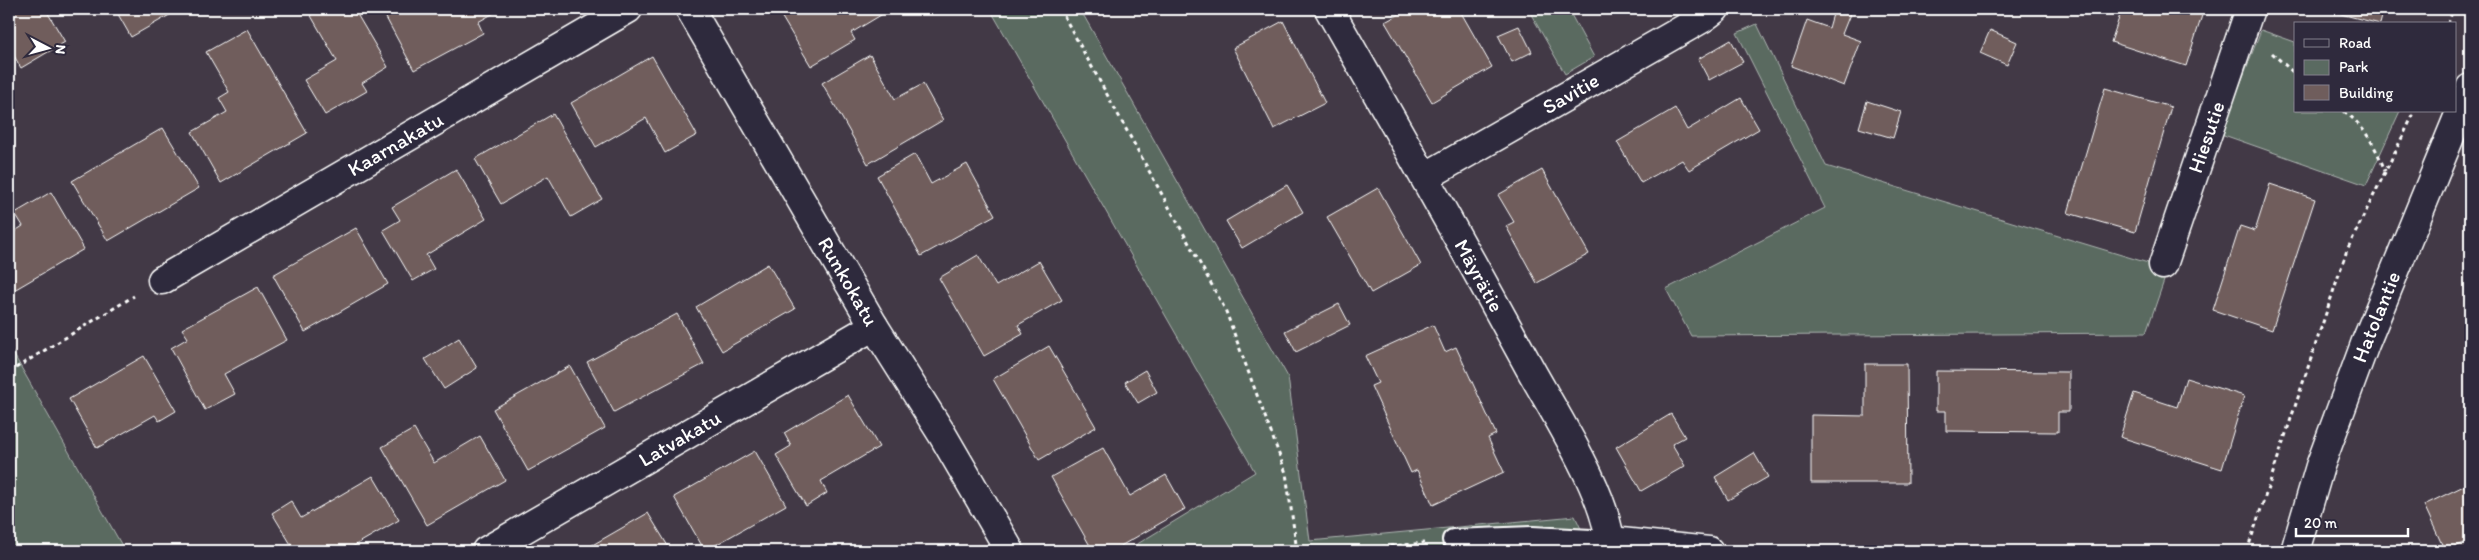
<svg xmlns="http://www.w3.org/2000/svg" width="2479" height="560" viewBox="0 0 2479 560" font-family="Itim,sans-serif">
	<rect width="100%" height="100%" fill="#423946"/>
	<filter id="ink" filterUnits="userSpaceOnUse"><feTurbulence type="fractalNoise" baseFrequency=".02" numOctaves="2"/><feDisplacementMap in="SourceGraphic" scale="10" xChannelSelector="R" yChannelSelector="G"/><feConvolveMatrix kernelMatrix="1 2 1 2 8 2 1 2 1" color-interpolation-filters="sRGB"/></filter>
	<g filter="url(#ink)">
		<g fill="#5a6a61" stroke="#acb4b0">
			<path d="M990,9H1080L1288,377L1310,541L1575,516L1590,548L1553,551H1312L1310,544L1311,551H1126L1255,472Z"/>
			<path d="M1528,9H1568L1594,57L1565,74Z"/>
			<path d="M1757,24L1826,166L2168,269L2146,333L1691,336L1666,289L1825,208L1737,33Z"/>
			<path d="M2261,30L2295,42V111H2400L2366,185L2221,134Z"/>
			<path d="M9,346L125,551H9Z"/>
		</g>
		<g fill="#6f5d5c" stroke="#fff">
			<path d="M9,9H48L46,10L65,42L21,68L9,47Z"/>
			<path d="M115,9H180L131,37Z"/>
			<path d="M320,9H354L388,67L362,83L367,91L325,115L304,80L337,61L310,14Z"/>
			<path d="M394,9H491L494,13L478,22L483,33L414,70L384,14Z"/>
			<path d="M777,9H884L886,12L851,33L855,40L811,66Z"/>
			<path d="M1409,9H1459L1492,67L1432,102L1385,22Z"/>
			<path d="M1819,9H1852L1842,34L1861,41L1844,86L1791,66L1807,20L1829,28L1833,14Z"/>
			<path d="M2122,9H2204L2186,66L2111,42Z"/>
			<path d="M2321,9H2384L2380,24Z"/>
			<path d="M1283,21L1325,103L1274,129L1233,48Z"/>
			<path d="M1519,26L1532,52L1512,62L1498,35Z"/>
			<path d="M247,29L307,133L221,183L192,132L227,112L219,98L229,92L206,52Z"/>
			<path d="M1990,30L2017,42L2007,65L1980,53Z"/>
			<path d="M1731,40L1743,62L1709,80L1698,59Z"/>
			<path d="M870,55L895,99L923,84L943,120L868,164L822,83Z"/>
			<path d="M652,56L697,135L665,153L646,118L596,147L571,103Z"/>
			<path d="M2105,88L2171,107L2135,232L2068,213Z"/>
			<path d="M1741,98L1759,129L1689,170L1682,160L1641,183L1617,142L1675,108L1687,130Z"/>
			<path d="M1867,101L1901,112L1893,138L1859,128Z"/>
			<path d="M553,114L602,199L571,217L548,176L501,204L475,159Z"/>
			<path d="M163,128L199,188L108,241L72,181Z"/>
			<path d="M915,154L931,184L967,164L995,215L921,256L877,176Z"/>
			<path d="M456,169L486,219L426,255L434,269L413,281L383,230L400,220L392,207Z"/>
			<path d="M1542,170L1589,254L1537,283L1506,226L1514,222L1498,195Z"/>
			<path d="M2270,184L2315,199L2272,330L2213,310L2240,226L2255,231Z"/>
			<path d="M1287,185L1303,212L1242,248L1226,221Z"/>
			<path d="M1378,188L1421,265L1371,293L1327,217Z"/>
			<path d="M51,192L84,249L9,293V235L23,226L15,213Z"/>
			<path d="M356,228L388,284L305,332L273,275Z"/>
			<path d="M978,255L996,286L1039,261L1062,300L1018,325L1023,334L984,356L939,278Z"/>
			<path d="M768,264L795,309L722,351L696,307Z"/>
			<path d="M258,287L287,340L224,374L235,394L205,410L171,348L188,338L182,329Z"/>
			<path d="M1339,304L1350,325L1296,352L1285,331Z"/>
			<path d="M677,314L704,364L614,412L587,362Z"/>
			<path d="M1433,325L1445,352L1456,347L1496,434L1488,438L1504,472L1433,505L1417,470L1411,473L1371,386L1378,383L1365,356Z"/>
			<path d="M459,338L477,368L444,389L425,359Z"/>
			<path d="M1049,346L1096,427L1039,460L993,379Z"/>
			<path d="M144,356L176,411L159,421L155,415L97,448L69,399Z"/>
			<path d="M1865,364H1907L1908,483H1811V415L1865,416Z"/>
			<path d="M570,366L605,428L528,471L493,409Z"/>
			<path d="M1145,370L1157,392L1138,403L1125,382Z"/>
			<path d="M1936,371L2069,372V412H2058V432L1946,431V411H1936Z"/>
			<path d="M2186,378L2244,396L2222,469L2120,437L2134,393L2177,407Z"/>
			<path d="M848,395L879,447L821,481L827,493L806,506L776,455L791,446L784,433Z"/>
			<path d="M1671,414L1685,437L1672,444L1685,466L1641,491L1616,447Z"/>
			<path d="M414,429L434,463L480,436L505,480L427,525L382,447Z"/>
			<path d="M1103,448L1130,496L1166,475L1185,509L1112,551H1093L1051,477Z"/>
			<path d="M755,451L786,505L705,551L674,497Z"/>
			<path d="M1754,453L1768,477L1728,500L1715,477Z"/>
			<path d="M373,476L399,520L345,551H295L272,513L291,501L301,518Z"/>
			<path d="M2470,483V540L2445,551L2424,505Z"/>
			<path d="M648,513L671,551H582Z"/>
		</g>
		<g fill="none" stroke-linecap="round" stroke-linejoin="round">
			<g stroke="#fff" stroke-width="24">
				<path id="service" d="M1453,540L1532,537L1611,541"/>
			</g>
			<g stroke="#fff" stroke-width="31">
				<g id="minor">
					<path id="s1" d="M690,9L874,326L942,434L1010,551"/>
					<path id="s2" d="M1329,9C1396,126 1462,244 1527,363C1554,413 1609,495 1611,551"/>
					<path id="s3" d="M1425,177L1703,18L1715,9"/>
					<path id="s4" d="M2163,265L2250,9"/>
					<path id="s5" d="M162,280L628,9"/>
					<path d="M1611,541L1709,551"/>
					<path id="s6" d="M486,551L874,326"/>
				</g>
			</g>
			<g stroke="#fff" stroke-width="31">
				<g id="tertiary">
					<path id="s7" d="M2295,551L2320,466L2365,344L2470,88"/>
				</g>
			</g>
			<g stroke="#fff" stroke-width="3" stroke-dasharray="4 4" stroke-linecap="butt">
				<path d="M1060,9L1225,309L1286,473L1297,551"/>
				<path d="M2448,24L2453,9"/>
				<path d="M2272,53L2295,74"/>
				<path d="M2344,111C2365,127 2376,147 2385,171"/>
				<path d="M9,372L134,296"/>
				<path d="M1342,551L1424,543"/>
				<path d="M2247,551L2347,250L2415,111"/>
			</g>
			<use href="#service" stroke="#2f2a3d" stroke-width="20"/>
			<use href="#minor" stroke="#2f2a3d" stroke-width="28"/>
			<use href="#tertiary" stroke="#2f2a3d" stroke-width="28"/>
		</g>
	</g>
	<g text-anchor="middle" stroke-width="4" stroke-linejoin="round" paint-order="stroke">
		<g font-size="21" fill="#fff" stroke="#2f2a3d">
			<text dy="7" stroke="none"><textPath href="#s3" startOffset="168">Savitie</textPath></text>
			<text dy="7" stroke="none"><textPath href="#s4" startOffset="135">Hiesutie</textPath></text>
			<text dy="7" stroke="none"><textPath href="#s5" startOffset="270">Kaarnakatu</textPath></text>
			<text dy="7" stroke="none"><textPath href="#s2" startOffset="306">Mäyrätie</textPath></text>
			<text dy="7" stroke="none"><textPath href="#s1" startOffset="315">Runkokatu</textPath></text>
			<text dy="7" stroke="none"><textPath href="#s7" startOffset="248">Hatolantie</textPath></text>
			<text dy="7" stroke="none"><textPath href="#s6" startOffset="224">Latvakatu</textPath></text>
		</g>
	</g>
	<rect width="2479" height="560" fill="none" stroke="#2f2a3d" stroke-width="30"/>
	<rect x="15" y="15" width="2449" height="530" fill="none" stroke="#fff" stroke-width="2" filter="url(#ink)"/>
	<rect x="2294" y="22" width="162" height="90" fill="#2f2a3d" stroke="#827f8b"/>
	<rect x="2304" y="39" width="25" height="8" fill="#2f2a3d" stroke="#827f8b"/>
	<text x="2339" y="48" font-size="15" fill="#ffffff">Road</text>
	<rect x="2304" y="60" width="25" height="15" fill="#5a6a61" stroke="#827f8b"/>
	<text x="2339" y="72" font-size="15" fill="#ffffff">Park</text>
	<rect x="2304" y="85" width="25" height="15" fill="#6f5d5c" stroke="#827f8b"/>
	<text x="2339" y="98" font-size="15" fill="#ffffff">Building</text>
	<g transform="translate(48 48) rotate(96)" stroke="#2f2a3d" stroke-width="4" paint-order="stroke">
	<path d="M0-4L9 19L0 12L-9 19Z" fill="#ffffff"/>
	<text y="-8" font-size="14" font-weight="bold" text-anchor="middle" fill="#ffffff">N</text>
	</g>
	<path d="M2296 528v8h112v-8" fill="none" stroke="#ffffff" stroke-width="2.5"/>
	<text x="2304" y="528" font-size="15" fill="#ffffff" stroke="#2f2a3d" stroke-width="4" paint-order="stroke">20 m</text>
</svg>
